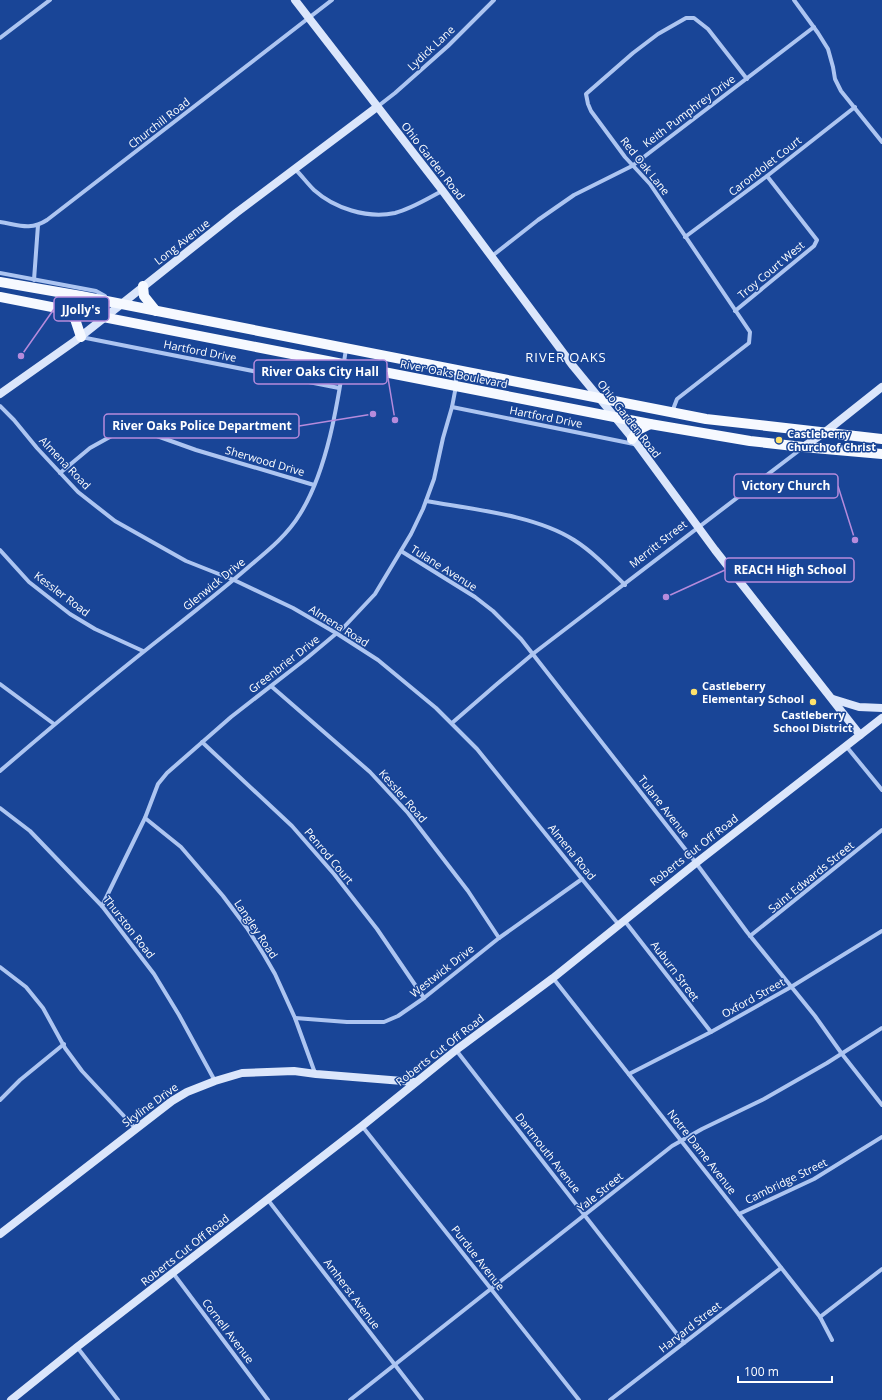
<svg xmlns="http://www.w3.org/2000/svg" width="882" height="1400" viewBox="0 0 882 1400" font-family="'Open Sans',sans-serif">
	<rect width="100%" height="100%" fill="#194597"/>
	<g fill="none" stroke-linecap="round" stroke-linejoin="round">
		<g stroke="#adc5f1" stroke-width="4">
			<path d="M794,0L818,33L828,49L833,67L835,79L841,91L882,142"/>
			<path d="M0,38L50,0"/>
			<path d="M377,107L395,93L448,46L494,0"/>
			<path d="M295,169C302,176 307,183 314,190C334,208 367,219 395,213C411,209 427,199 442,191"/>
			<path d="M0,222C19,225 30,231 47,220L332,0"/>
			<path d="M685,237L767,176L855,107"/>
			<path d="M492,256L538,220L574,195L632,166L814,27"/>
			<path d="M0,273L96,291L105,296L106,299"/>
			<path d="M34,280L38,225"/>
			<path d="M735,311L814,246L817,240L767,176"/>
			<path d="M81,337L339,388"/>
			<path d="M0,406L14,420L37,448L78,492L115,521L186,561L234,580L293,608L336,633L378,660L436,708L477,749L619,925"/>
			<path d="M452,407L634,444"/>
			<path d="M672,412L677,399L749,343L750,332L650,184L625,157L591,111L588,104L586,94L633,53L658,34L686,18H694L708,29L747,79"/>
			<path d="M60,473L90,448L117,433L125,431L135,430L143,431L196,450L314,485"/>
			<path d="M426,501C471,509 535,515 574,540C593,552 609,569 625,585"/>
			<path d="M0,550L29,582L70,614L95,629L143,651"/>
			<path d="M401,551L475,597L493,611L521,639L696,863L747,932L815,1016L842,1054L882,1105"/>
			<path d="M0,684L54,724"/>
			<path d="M271,686L370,772L408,813L468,891L499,938"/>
			<path d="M452,723L497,684L534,653L801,449"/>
			<path d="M202,742L292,826L334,874L377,929L424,998"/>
			<path d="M846,746L882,790"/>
			<path d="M0,771C57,722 116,673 175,627C201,606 227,586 252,564C270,549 288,534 300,514C328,469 338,401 346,349"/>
			<path d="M0,808L30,831L102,906L154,974L179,1015L215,1081"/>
			<path d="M145,818L181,847L223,896L247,928L264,955L275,974L295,1018L315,1073"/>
			<path d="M102,906L145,818L158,784L167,773L231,717L307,658L344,627L375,594L411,534L423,509L434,479L443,438L452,407L456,386V370"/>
			<path d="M624,920L711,1032"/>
			<path d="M750,936L882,830"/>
			<path d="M0,967L26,987L43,1008L65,1048L82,1071L136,1129"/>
			<path d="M553,978L820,1317L832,1340"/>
			<path d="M295,1018L347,1022H384L398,1016L424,998L499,938L582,879"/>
			<path d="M456,1050L684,1343"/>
			<path d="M629,1074L711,1032L791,987L882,931"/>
			<path d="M0,1100L20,1080L64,1044"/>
			<path d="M362,1126L579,1400"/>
			<path d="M268,1200L422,1400"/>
			<path d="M739,1214L814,1179L882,1137"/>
			<path d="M173,1273L268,1400"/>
			<path d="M820,1317L882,1269"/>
			<path d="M77,1347L118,1400"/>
			<path d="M350,1400L672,1146L702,1129L764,1099L827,1063L882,1028"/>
			<path d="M610,1400L781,1268"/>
		</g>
		<g stroke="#dbe6fb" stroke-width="8">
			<path d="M295,0L442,190L573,366L637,444L715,550L860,735"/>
			<path d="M0,394L75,341L236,213L377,107"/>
			<path d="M803,447L824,433L882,387"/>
			<path d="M833,699L859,707L882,708"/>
			<path d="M0,1234L172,1101L187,1092L215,1081L242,1073L294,1071L316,1074L415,1082"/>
			<path d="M11,1400L77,1347L362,1126L456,1050L553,978L696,863L882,718"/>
		</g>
		<g stroke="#f6f9ff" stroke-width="10">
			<path d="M0,282L81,296L706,419L882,439"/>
			<path d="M143,286L144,296L156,311"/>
			<path d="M0,297L650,424L750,441L803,447L882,454"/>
			<path d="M62,310L75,319L81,337"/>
			<path d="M632,439L638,430L650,424"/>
		</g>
	</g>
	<g fill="#ffe26c" stroke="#194597" stroke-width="1.5">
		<circle cx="779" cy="440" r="4"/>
		<circle cx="694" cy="692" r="4"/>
		<circle cx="813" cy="702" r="4"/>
	</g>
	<g text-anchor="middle" stroke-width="3" stroke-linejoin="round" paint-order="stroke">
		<g font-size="11" fill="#fff" stroke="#194597">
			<text transform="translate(431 48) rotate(-43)" y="4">Lydick Lane</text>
			<text transform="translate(689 111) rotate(-37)" y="4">Keith Pumphrey Drive</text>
			<text transform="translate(159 123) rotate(-38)" y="4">Churchill Road</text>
			<text transform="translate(433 161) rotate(52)" y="4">Ohio Garden Road</text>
			<text transform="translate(645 166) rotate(51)" y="4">Red Oak Lane</text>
			<text transform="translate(765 166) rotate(-38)" y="4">Carondolet Court</text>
			<text transform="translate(182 242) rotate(-38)" y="4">Long Avenue</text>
			<text transform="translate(771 270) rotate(-40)" y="4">Troy Court West</text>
			<text transform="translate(200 351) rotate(11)" y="4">Hartford Drive</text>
			<text transform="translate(454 374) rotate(11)" y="4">River Oaks Boulevard</text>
			<text transform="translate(546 417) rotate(11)" y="4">Hartford Drive</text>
			<text transform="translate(629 419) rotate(52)" y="4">Ohio Garden Road</text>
			<text transform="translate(265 461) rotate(16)" y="4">Sherwood Drive</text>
			<text transform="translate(65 463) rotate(46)" y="4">Almena Road</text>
			<text transform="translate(658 544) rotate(-38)" y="4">Merritt Street</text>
			<text transform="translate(444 568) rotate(32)" y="4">Tulane Avenue</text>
			<text transform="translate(214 584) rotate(-39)" y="4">Glenwick Drive</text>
			<text transform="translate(62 594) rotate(37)" y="4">Kessler Road</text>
			<text transform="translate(339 626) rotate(32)" y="4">Almena Road</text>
			<text transform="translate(284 664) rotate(-38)" y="4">Greenbrier Drive</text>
			<text transform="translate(403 796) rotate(49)" y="4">Kessler Road</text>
			<text transform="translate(664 807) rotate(52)" y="4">Tulane Avenue</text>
			<text transform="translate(694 850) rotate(-38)" y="4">Roberts Cut Off Road</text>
			<text transform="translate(572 852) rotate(51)" y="4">Almena Road</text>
			<text transform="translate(329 856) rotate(50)" y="4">Penrod Court</text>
			<text transform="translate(811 877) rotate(-39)" y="4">Saint Edwards Street</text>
			<text transform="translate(129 927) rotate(52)" y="4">Thurston Road</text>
			<text transform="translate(256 929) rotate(56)" y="4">Langley Road</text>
			<text transform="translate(442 971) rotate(-38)" y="4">Westwick Drive</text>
			<text transform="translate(675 971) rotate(53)" y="4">Auburn Street</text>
			<text transform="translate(753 998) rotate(-29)" y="4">Oxford Street</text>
			<text transform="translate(440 1050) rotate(-38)" y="4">Roberts Cut Off Road</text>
			<text transform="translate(150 1105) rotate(-36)" y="4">Skyline Drive</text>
			<text transform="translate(702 1152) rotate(52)" y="4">Notre Dame Avenue</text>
			<text transform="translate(548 1153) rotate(52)" y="4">Dartmouth Avenue</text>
			<text transform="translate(786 1181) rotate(-26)" y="4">Cambridge Street</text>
			<text transform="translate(600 1192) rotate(-39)" y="4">Yale Street</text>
			<text transform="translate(185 1250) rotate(-38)" y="4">Roberts Cut Off Road</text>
			<text transform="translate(478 1258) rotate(52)" y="4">Purdue Avenue</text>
			<text transform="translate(352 1294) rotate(53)" y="4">Amherst Avenue</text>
			<text transform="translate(690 1327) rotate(-38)" y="4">Harvard Street</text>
			<text transform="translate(228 1331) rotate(53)" y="4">Cornell Avenue</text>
		</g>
		<g font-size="11" font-weight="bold" fill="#fff" stroke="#194597" text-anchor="start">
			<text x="787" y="438">Castleberry<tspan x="787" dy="13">Church of Christ</tspan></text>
			<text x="702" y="690">Castleberry<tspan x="702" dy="13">Elementary School</tspan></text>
			<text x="813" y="719" text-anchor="middle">Castleberry<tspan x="813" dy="13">School District</tspan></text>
		</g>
		<g font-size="13" letter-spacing="1" fill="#fff" stroke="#194597">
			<text x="566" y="362">RIVER OAKS</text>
		</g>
	</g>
	<path fill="none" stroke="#b68bdc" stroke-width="1.5" d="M21 356L54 309M395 420L387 372M373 414L299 426M855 540L838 486M666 597L725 570"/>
	<g fill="#b68bdc" stroke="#194597" stroke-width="1.5">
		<circle cx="21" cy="356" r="4"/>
		<circle cx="395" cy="420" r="4"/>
		<circle cx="373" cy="414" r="4"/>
		<circle cx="855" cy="540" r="4"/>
		<circle cx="666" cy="597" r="4"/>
	</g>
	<g fill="#194597" stroke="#b68bdc" stroke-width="1.5">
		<rect x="54" y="297" width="55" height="24" rx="4"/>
		<rect x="254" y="360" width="133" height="24" rx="4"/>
		<rect x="104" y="414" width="195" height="24" rx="4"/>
		<rect x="734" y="474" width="104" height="24" rx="4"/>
		<rect x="725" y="558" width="129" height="24" rx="4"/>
	</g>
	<g font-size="12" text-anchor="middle" font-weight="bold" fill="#fff">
		<text x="81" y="314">JJolly's</text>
		<text x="320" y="376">River Oaks City Hall</text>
		<text x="202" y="430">River Oaks Police Department</text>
		<text x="786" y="490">Victory Church</text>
		<text x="790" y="574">REACH High School</text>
	</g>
	<path d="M738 1376v6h94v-6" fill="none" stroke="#ffffff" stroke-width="2"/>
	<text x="744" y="1376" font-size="12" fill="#ffffff" stroke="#194597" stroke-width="3" paint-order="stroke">100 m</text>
</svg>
